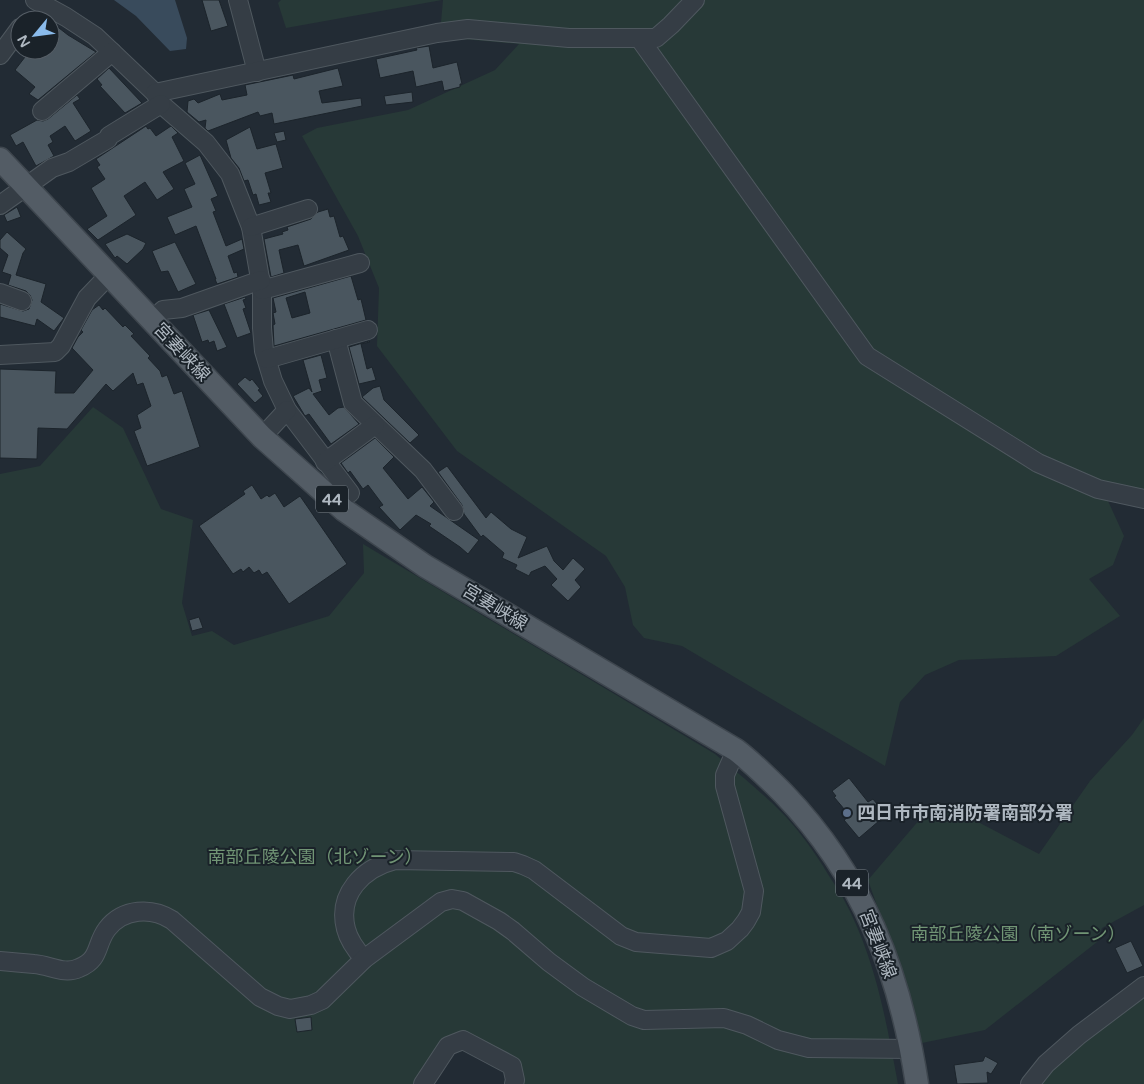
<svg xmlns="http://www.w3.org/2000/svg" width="1144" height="1084" viewBox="0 0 1144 1084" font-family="'Varela Round','Noto Sans JP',sans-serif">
	<rect width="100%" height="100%" fill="#222b34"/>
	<g fill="#273937">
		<path d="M281,0H442L286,28L278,3Z"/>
		<path d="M443,0H1144V491L1103,490L1124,536L1113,565L1089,579L1120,616L1056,656L959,660L925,675L900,702L885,766L682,646L644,638L633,625L625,587L606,556L457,451L377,346L379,288L358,236L302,136L317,128L408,110L495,70L519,44L451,38L441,22Z"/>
		<path d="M93,407L123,428L161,509L193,520L182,603L192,636L212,631L234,645L329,616L364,573L363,544L715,754C739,774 764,794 786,817C800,832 812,849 823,866C829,877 837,887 843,898C875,956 886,1020 898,1084H519L517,1061L472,1035L462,1034L417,1084H0V474L40,466Z"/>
		<path d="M1144,718V905L1102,928L1097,942L985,1030L922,1043L902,977L868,880L932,805L942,803L1039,854L1090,781L1132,735Z"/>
		<path d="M1144,993V1084H1038L1071,1047Z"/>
	</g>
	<path fill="#394b5c" d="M114,0H175L187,38L186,49L170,51L136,16Z"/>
	<g fill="#4a565f" stroke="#1c242b" fill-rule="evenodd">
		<path d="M202,0H219L228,26L211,31Z"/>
		<path d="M50,21L68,35L96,52L38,100L29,94L35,87L15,70L25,57L17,50H19L18,49L20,46V50H50Z"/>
		<path d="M429,46L433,68L457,62L462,84H460V87L444,91L442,81L416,87L413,71L380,78L376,59L417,50L416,48Z"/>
		<path d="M109,68L142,103L125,113L100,86L102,85L97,79Z"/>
		<path d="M338,68L343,86L319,91L322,103L361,98L362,106L274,124L272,113L260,116L258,112L208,131L205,128L206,120L199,122L187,112L188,101L194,99L198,103L220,94L222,100L247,95L245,85L293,75L294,79Z"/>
		<path d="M412,92L413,102L386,105L384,96Z"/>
		<path d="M77,95L80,99L73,103L91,131L75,141L65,126L50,136L53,142L48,145L54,156L36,166L23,142L16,146L10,135L37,120L43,121L48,119Z"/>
		<path d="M146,126L148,129L150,128L156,136L171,126L178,133L172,137L184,161L163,172L174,189L157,200L145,182L124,196L136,215L98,240L87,229L107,216L91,188L105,179L97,167L100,165L96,159Z"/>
		<path d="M250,127L257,149L276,144L283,168L265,173L271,193H268L271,202L259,205L256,194L253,195L248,180L244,181L239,168L231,158L226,140Z"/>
		<path d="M284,131L286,140L277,142L274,133Z"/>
		<path d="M200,155L218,196L211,199L216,211L213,212L226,246L242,239L244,249L228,256L234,273L237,272L238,277L217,284L215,279H216L196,226L175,235L167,217L192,207L184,189L195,184L185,163Z"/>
		<path d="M17,207L21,217L7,222L4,215Z"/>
		<path d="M328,209L330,217L334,216L340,237L343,236L349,250L304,266L298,245L279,250L284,273L271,277L264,239L283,234L282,232L288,230L287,227L311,219L318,212Z"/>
		<path d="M7,232L26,249L23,253L16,275L46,284L41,302L64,318L54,331L37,319L35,326L0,317V304L23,311L29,309L32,300L30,295L26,291L8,285L11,275L2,272L8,255L0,248V240Z"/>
		<path d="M127,234L146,243L143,249L127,264L117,256L115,258L105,244Z"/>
		<path d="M175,242L196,284L178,292L168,271L161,272L152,251Z"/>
		<path d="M351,276L358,300L361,299L366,320L274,346L273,325L275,324L273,313L276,312L273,298ZM305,292L310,313L292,318L286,298Z"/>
		<path d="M245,297L246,299L243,300L246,308L243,309L251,333L237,338L224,304Z"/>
		<path d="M99,305L103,310L105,308L123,327L125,325L134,334L131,336L150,356L148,358L160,371L162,377L167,375L174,394L182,391L200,447L147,466L134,431L141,428L137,415L151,406L143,383L137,385L133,373L113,391L106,384L67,429L38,428L37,459L0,458V369L56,371L55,393H74L93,370L72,348L78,337L83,332L81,330L92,310Z"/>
		<path d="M209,310L227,347L217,351L214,341L209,343L208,340L202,342L193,315Z"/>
		<path d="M369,341L370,342L361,344L367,369L372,367L376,380L359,384L349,347Z"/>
		<path d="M321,355L327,378L319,380L322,391L313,394L329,415L338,408L344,407L359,424L331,444L309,414L305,416L293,396L309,388L312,392L303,360Z"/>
		<path d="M245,377L250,381L252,379L260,389L258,390L263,396L255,403L237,384Z"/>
		<path d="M380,386L384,400L419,435L410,443L362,397L373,388Z"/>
		<path d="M375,438L394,457L383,468L408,499L422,487L434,502L430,506L479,540L468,554L460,547L429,526L431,524L416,515L400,530L379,507L383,505L368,485L363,489L350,471L348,473L341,463Z"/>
		<path d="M447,466L486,518L491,512L511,529L527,537L518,558L547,546L554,561L563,570L573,558L585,569L575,580L581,587L568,601L551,585L557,579L545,566L531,572L529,576L515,569L517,565L502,558L504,553L483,535L481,537L464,514L462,505L438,472Z"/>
		<path d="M252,485L261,499L267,495L269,497L275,493L284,507L300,496L347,564L289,604L267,572L262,575L259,570L254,573L249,567L243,572L241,569L233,574L199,526L245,494L243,491Z"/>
		<path d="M199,617L203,628L192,631L189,620Z"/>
		<path d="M849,778L868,802L873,799L886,815L859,838L844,820L850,816L834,797L836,796L832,791Z"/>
		<path d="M1131,941L1143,966L1127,973L1115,948Z"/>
		<path d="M311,1017L312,1030L297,1032L295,1019Z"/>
		<path d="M985,1056L998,1063L991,1074L987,1072L988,1083L957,1084L954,1065L983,1061Z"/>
	</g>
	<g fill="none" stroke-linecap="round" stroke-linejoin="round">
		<g stroke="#4f585f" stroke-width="20">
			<g id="minor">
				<path d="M35,0L66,17L95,36L112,52L155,93L161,104L206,143L230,174L251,227L262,290V328L264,351L273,381L287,410L350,493"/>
				<path d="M238,0L257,72"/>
				<path d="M639,38L867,356L1038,463L1098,489L1144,499"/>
				<path d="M0,55L20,28"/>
				<path d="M155,93L437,33L468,29L569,38H656L671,25L695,0"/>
				<path d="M42,111L112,52"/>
				<path d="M0,205L52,168L69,162L108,139L109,136L161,104"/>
				<path d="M251,227L308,209"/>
				<path d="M262,290L360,263"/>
				<path d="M0,293L22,301"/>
				<path d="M153,321L163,310L182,308L261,280"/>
				<path d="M336,339L353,403L423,470L454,511"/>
				<path d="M0,355L55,352L61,346L87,298L109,275"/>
				<path d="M267,359L368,330"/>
				<path d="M262,437L287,410"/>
				<path d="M325,462L375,425"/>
				<path d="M364,959C356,950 349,941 346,929C337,894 363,868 395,860L514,862L523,865L534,870L621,936L636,942L711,948L727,941L740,929L746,921L751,912L754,891L725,786V775L736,750"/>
				<path d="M0,961C11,962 23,963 34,964C50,965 64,975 79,968C101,959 95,945 107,929C123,908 152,907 172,920L260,997L278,1006L290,1009L311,1005L322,1000L364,959L441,902L452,899L463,901L499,921L513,931L549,962L583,987L632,1016L644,1020L724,1018L747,1025L778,1040L809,1048L912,1049"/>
				<path d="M423,1084L448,1046L463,1040L512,1066L515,1080L514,1084"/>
				<path d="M1030,1084L1046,1064L1079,1035L1144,986"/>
			</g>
		</g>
		<g stroke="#3e464e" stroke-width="25">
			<path id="major" d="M0,159L262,437L344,510L425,566L736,750C753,763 768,778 783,793C863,876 900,972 917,1084"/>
		</g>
		<use href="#minor" stroke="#353d45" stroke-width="18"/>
		<use href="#major" stroke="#535c65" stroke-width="22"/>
	</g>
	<circle fill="#5c6f8a" stroke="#1a2229" stroke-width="2" cx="847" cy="813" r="5"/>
	<g text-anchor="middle" stroke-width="4" stroke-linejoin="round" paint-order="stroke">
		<g fill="#1a2229" stroke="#828b93" stroke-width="1">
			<rect x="316" y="485.5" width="32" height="27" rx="4"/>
			<rect x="836" y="869.5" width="32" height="27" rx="4"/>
		</g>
		<g font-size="16" font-weight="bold" fill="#afb8c1">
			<text x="332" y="505">44</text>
			<text x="852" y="889">44</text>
		</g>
		<g font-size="18" fill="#afb8c1" stroke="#1a2229">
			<text transform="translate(182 352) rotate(47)" y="6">宮妻峡線</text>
			<text transform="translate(495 607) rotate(31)" y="6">宮妻峡線</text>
			<text transform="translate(878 944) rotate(69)" y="6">宮妻峡線</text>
		</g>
		<g font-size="18" font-weight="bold" fill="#afb8c1" stroke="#1a2229" text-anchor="start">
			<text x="857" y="819">四日市市南消防署南部分署</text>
		</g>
		<g font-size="18" fill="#719575" stroke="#1a2229">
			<text x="315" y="863">南部丘陵公園（北ゾーン）</text>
			<text x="1018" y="940">南部丘陵公園（南ゾーン）</text>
		</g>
	</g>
	<g transform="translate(35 35) rotate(241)"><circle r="24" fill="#1a2229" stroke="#565e66"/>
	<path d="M0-4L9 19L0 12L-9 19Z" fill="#8abbeb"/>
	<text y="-8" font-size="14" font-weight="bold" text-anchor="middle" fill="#afb8c1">N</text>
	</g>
</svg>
